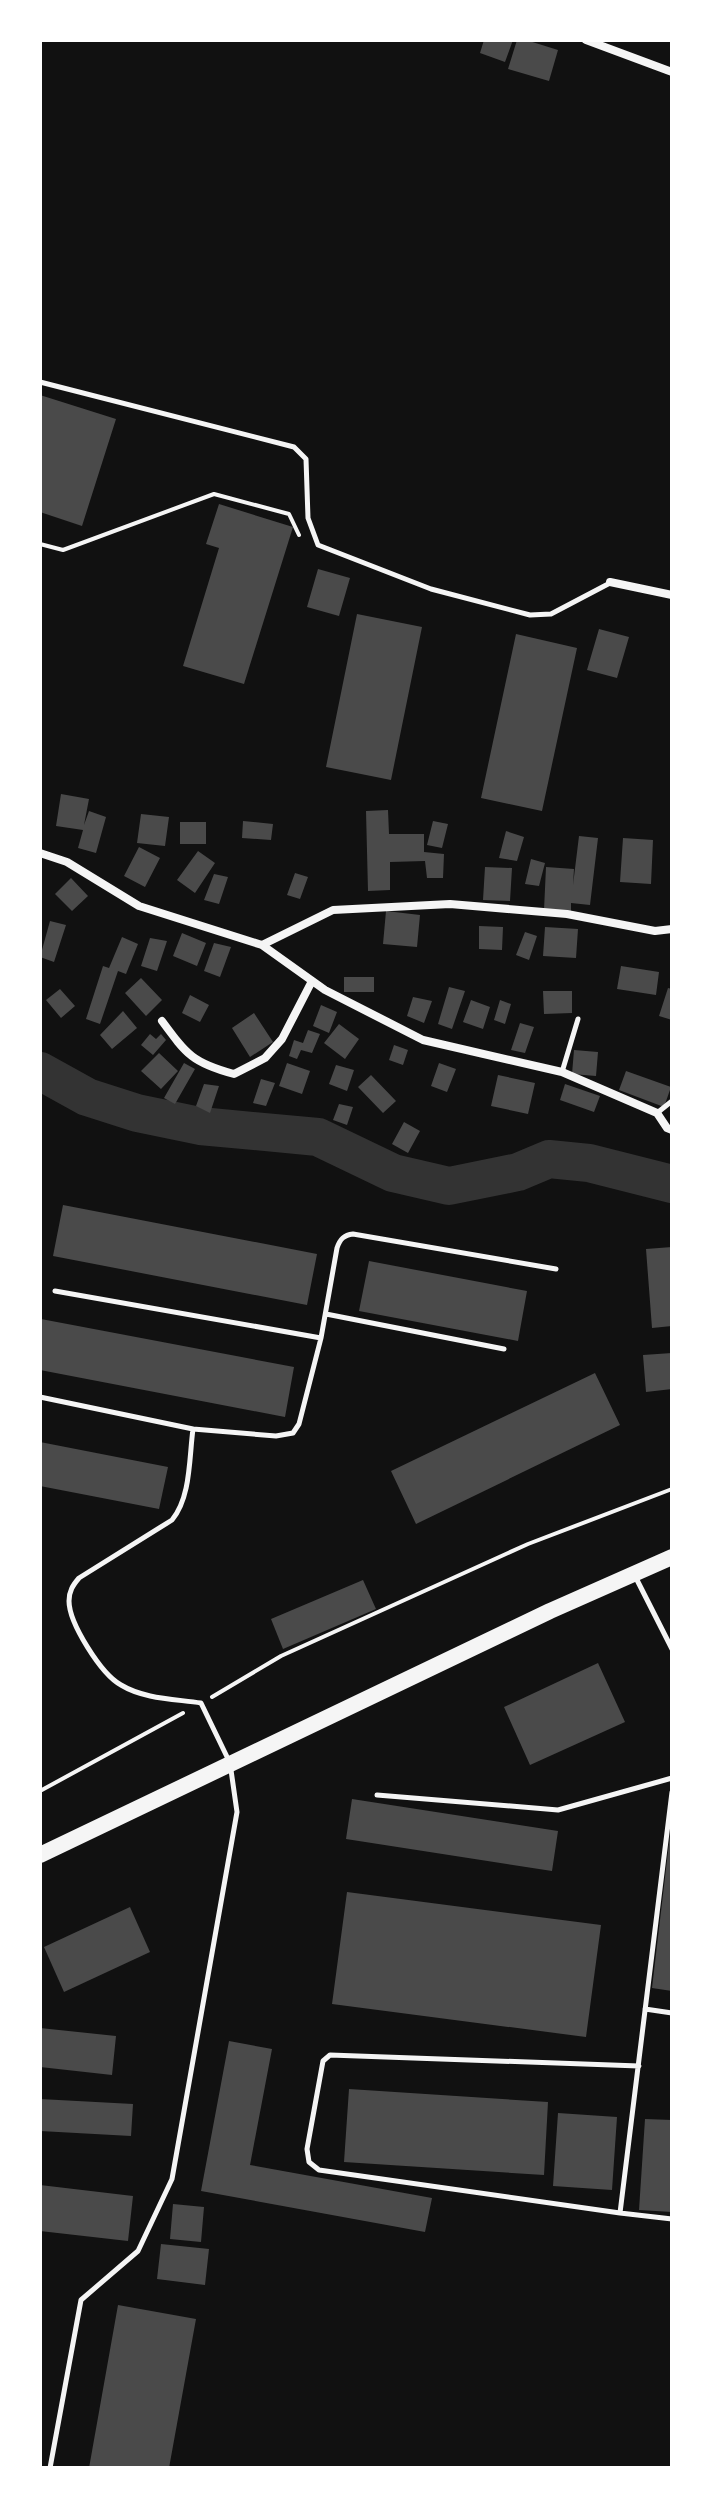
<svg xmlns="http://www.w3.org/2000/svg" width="712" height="2508" font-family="Lato,sans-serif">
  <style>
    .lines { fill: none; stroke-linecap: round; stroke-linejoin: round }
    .river { stroke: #333; stroke-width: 38 }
    .building { fill: #4a4a4a }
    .path { stroke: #f5f5f5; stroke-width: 4 }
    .service { stroke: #f5f5f5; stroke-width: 5 }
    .minor { stroke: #f5f5f5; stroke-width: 8 }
    .primary { stroke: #f5f5f5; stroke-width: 16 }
  </style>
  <rect width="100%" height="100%" fill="#111"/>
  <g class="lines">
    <path class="river" d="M40,1071L87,1097L137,1113L200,1126L318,1137L393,1173L449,1186L518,1172L549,1159L589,1163L672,1184"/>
  </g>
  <path class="building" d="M484,40H513L505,62L480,53Z
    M517,40H526L558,50L549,81L508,69Z
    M40,395L116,419L82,526L40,512Z
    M219,504L293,527L244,684L183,666L219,548L206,544Z
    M318,569L350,578L339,616L307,607Z
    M357,614L422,627L391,780L326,767Z
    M599,629L629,637L617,678L587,670Z
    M516,634L577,648L542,811L481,798Z
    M61,794L89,799L84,825L89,811L106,817L96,853L78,848L83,830L56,826Z
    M388,810L389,834H424V852L444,854L443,878H427L425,861L390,862V890L368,891L366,811Z
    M141,814L169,817L165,846L137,843Z
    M243,821L273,824L271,840L242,838Z
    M433,821L448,824L442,848L427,845Z
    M180,822H206V844H180Z
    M506,831L524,837L517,861L499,858Z
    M579,836L598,838L590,905L571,903V912L544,910L546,867L574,869L573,885Z
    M623,838L653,840L651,884L620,882Z
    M139,847L160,858L145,887L124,876Z
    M198,851L215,863L195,893L177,880Z
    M531,859L545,863L539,886L525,884Z
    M485,867L512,868L510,901L483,900Z
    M295,873L308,877L300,899L287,895Z
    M214,874L228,877L219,904L204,900Z
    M71,878L88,896L72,911L55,894Z
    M386,911L420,915L417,947L383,944Z
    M50,921L66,925L54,962L40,957Z
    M479,926L503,927L502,950L479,949Z
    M545,927L578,929L576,958L543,956Z
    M525,932L537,936L529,960L516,955Z
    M182,933L206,943L197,966L173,956Z
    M122,937L138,944L126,974L118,971L100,1024L86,1019L103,966L109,968Z
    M150,938L167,941L157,971L141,966Z
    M214,943L231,947L220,977L204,971Z
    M621,966L659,972L656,995L617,989Z
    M344,977H374V992H344Z
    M141,978L162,1000L146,1016L125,993Z
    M449,987L465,991L452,1029L438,1024Z
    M668,988L672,989V1020L659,1016Z
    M60,989L75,1006L61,1018L46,1000Z
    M543,991H572V1013L544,1014Z
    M190,995L209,1005L200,1022L182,1013Z
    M413,997L432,1001L424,1023L407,1016Z
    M471,1000L490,1007L483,1029L463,1022Z
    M500,1000L511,1004L505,1024L494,1020Z
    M321,1005L337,1012L329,1033L313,1026Z
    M123,1011L137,1028L112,1049L100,1035Z
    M254,1013L273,1042L250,1057L232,1028Z
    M520,1023L534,1027L525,1053L511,1050Z
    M339,1024L359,1039L345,1059L324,1043Z
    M308,1030L320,1034L312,1053L301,1050L297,1059L289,1056L294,1040L303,1043Z
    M150,1034L156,1039L161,1034L166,1040L153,1055L141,1045Z
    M394,1045L408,1050L403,1065L389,1060Z
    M574,1050L598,1052L596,1076L572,1074Z
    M159,1053L178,1071L161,1089L141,1071Z
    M184,1063L195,1069L175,1104L164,1098Z
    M287,1063L310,1071L302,1094L279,1086Z
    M439,1063L456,1069L447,1092L431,1086Z
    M336,1065L354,1070L347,1091L329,1084Z
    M626,1071L671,1087L664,1107L619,1090Z
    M371,1075L396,1101L383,1113L358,1087Z
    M498,1075L535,1083L528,1114L491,1106Z
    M261,1079L275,1083L266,1106L253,1103Z
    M204,1084L219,1086L210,1113L196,1106Z
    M565,1084L600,1096L594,1112L560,1100Z
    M339,1104L353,1107L347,1125L333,1120Z
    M404,1122L420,1131L408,1153L392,1144Z
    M63,1205L317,1254L307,1305L53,1256Z
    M672,1247V1326L652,1328L646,1249Z
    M369,1261L527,1291L518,1341L359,1311Z
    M41,1319L294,1367L285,1417L40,1370Z
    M672,1353V1389L646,1392L643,1355Z
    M595,1373L620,1425L416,1524L391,1471Z
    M40,1442L168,1467L159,1509L40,1486Z
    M363,1580L376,1609L283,1649L271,1619Z
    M598,1663L625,1722L530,1765L504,1707Z
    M352,1799L558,1831L552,1871L346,1839Z
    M670,1835H672V1991L652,1988Z
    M347,1892L601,1925L586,2037L332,2004Z
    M130,1907L150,1952L64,1992L44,1947Z
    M40,2028L116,2036L112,2075L40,2067Z
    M229,2041L272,2049L250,2165L432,2198L425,2232L201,2191Z
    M349,2089L548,2102L544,2175L344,2162Z
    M40,2099L133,2104L131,2136L40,2131Z
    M558,2113L617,2117L612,2190L553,2186Z
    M645,2119L672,2120V2212L639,2210Z
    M40,2185L133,2196L128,2241L40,2231Z
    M173,2204L204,2207L201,2242L170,2239Z
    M161,2244L209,2249L205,2285L157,2279Z
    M118,2305L196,2319L169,2468H89Z"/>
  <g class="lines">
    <path class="path" d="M40,544L63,550L214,494L289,514L299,535
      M212,1697L281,1656L528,1544L672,1489
      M40,1791L183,1713"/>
    <path class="service" d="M40,382L294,447L306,459L308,518L318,545L431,589L530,615L551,614L610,583
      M562,1072L578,1019
      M657,1113L672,1101
      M55,1291L321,1338
      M326,1314L504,1349
      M40,1397L193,1429
      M636,1578L672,1649
      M672,1792L620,2213L672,2219
      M377,1795L558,1810L672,1778
      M645,2009L672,2013
      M620,2213L319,2170L309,2162L307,2149L323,2061L330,2055L639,2066
      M50,2468L81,2300L138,2251L172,2179L237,1812L230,1763L201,1703C175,1699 144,1699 121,1685C101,1674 69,1623 69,1601C69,1591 73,1585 79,1578L172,1520C191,1497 189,1458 193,1429L276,1436L293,1433L299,1424L321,1338L337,1248C340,1239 344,1235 353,1234L556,1269"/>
    <path class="minor" d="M586,40L672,72
      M610,582L672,595
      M40,853L67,862L139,906L262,945L325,990L423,1040L562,1072L657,1113L667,1128L672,1130
      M262,945L333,910L450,904L567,914L655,931L672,929
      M162,1021C187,1055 193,1063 234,1074L265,1058L282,1039L312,981"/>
    <path class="primary" d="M40,1855L550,1611L672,1557"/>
  </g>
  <rect width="712" height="2508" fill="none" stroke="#ffffff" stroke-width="84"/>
</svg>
